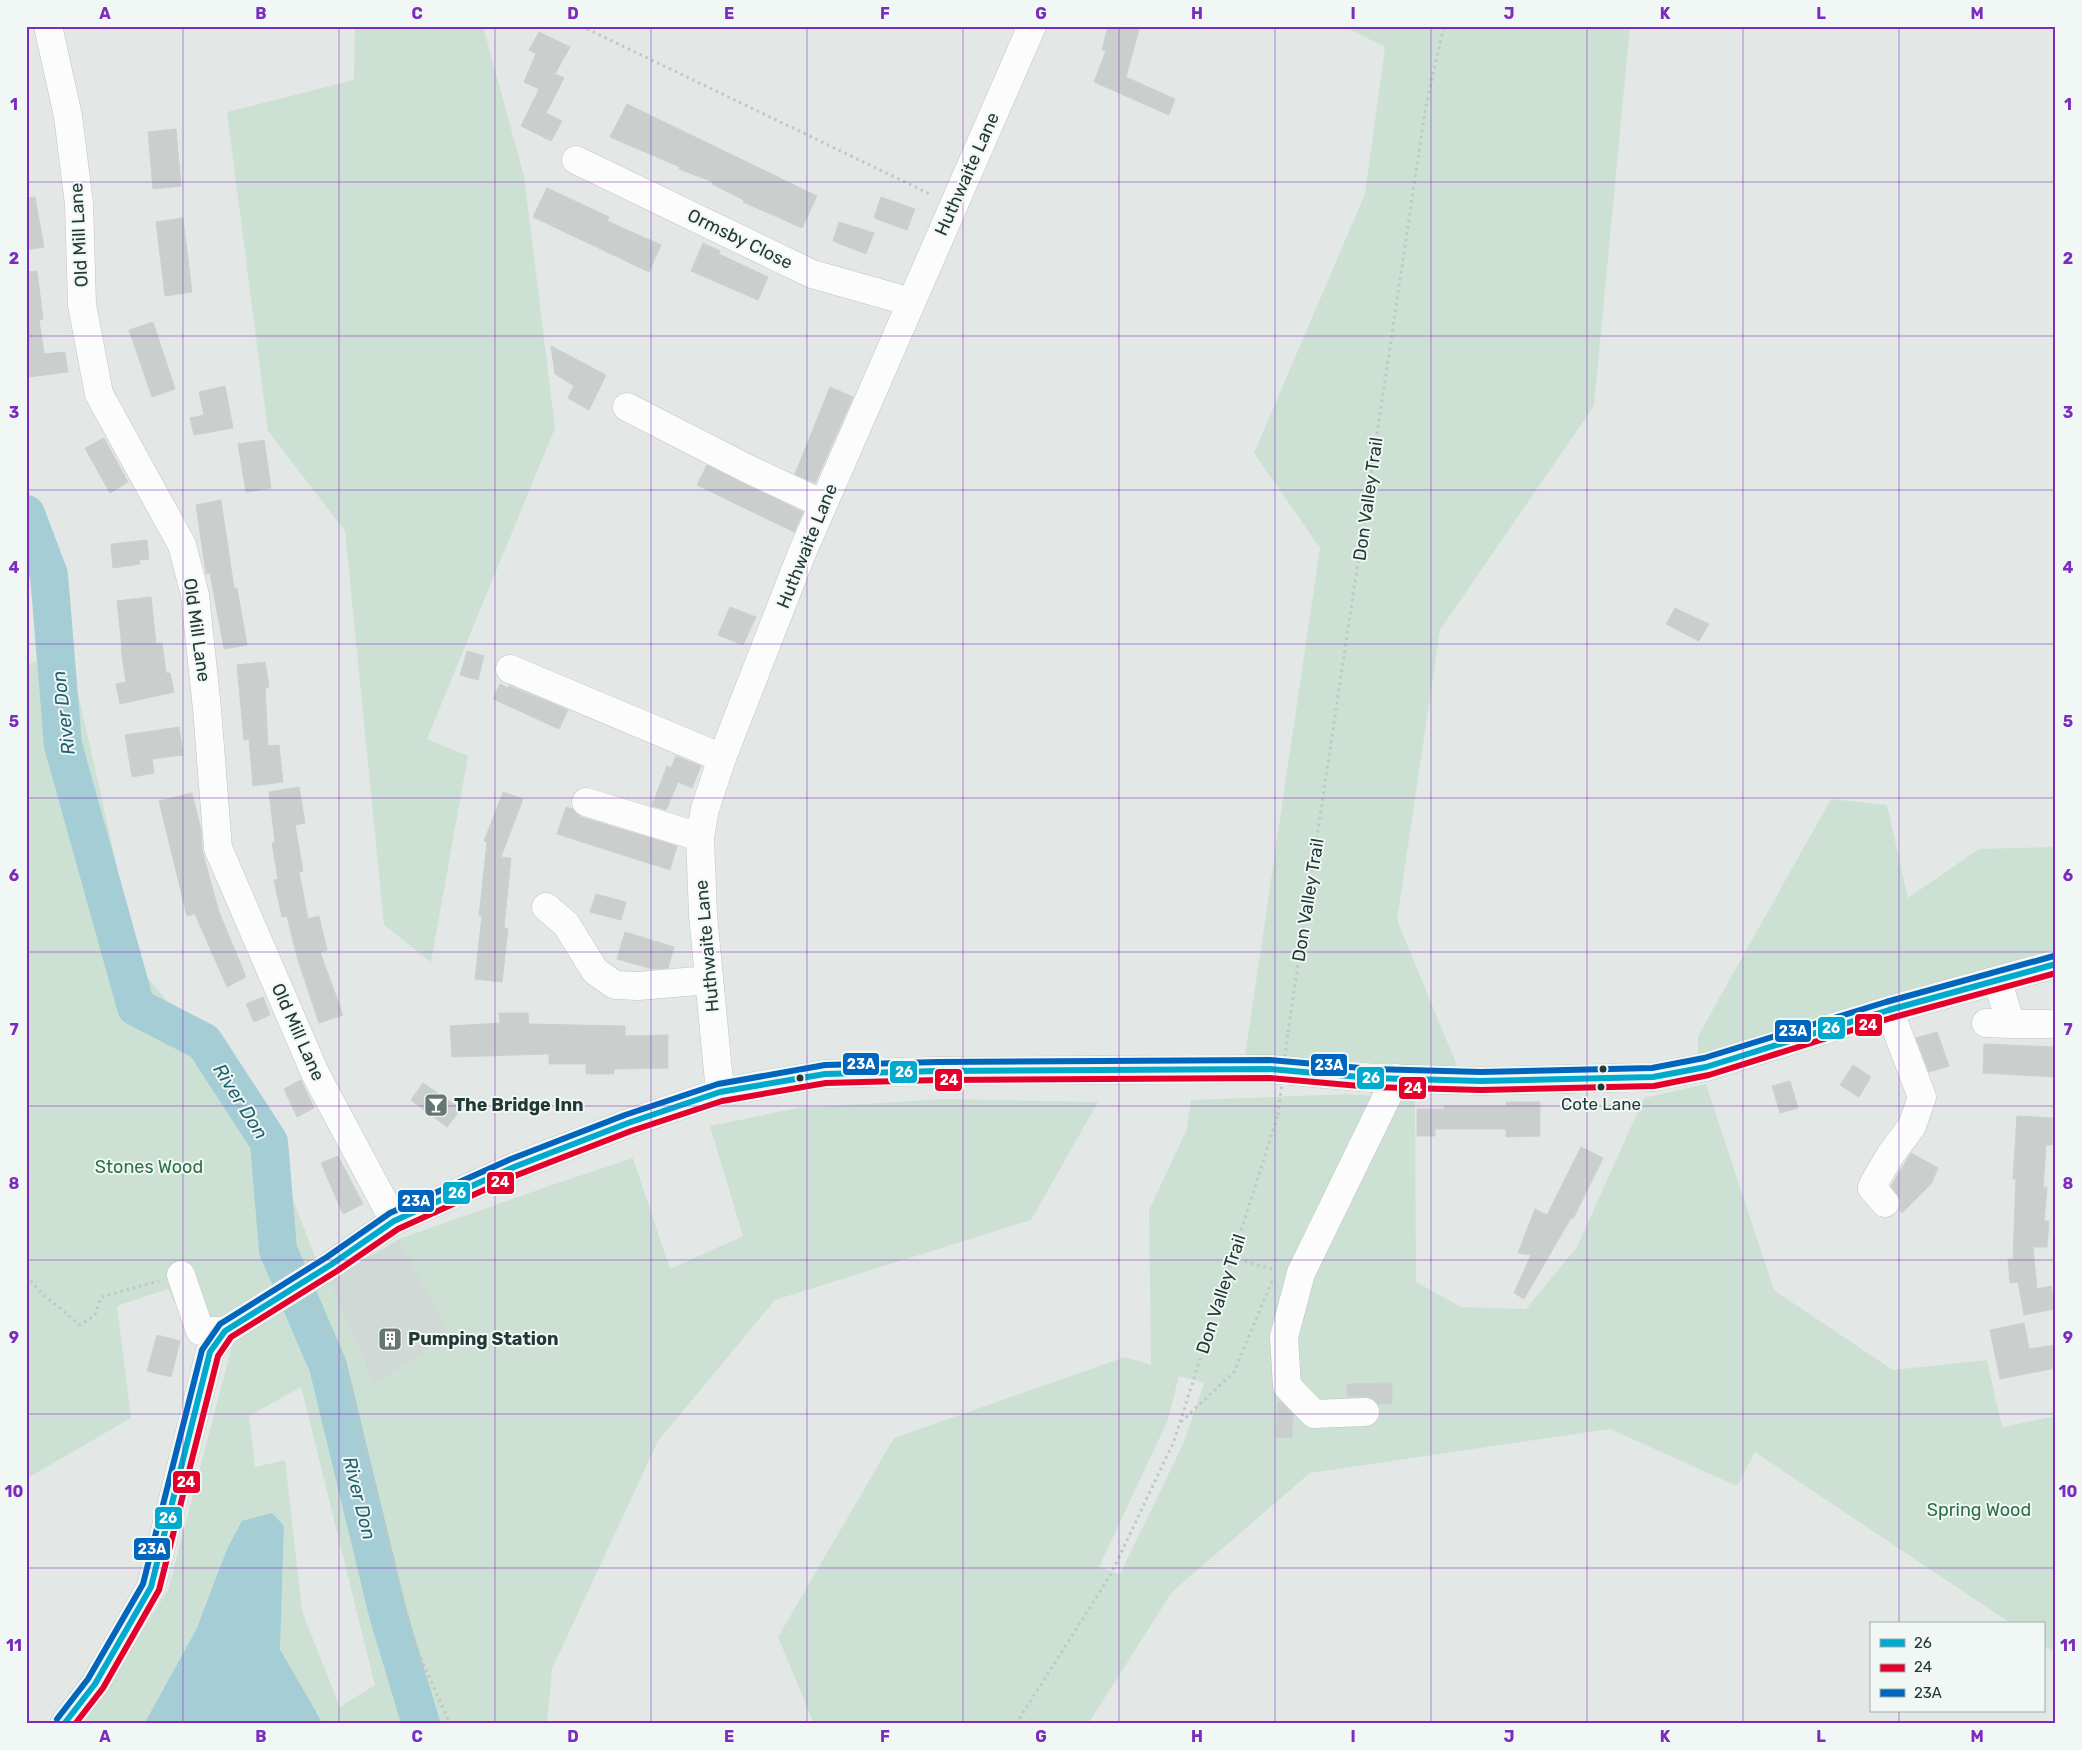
<svg xmlns="http://www.w3.org/2000/svg" width="2082" height="1750" font-family="Rubik,sans-serif">
  <style>
    .built { fill: #d1d9d6 }
    .green { fill: #cce1d3; fill-rule: evenodd }
    .water { fill: #a5cdd5 }
    .lines { fill: none; stroke-linecap: round; stroke-linejoin: round }
    .river { stroke: #a5cdd5; stroke-width: 38 }
    .building { fill: #cacfcd; stroke: #ccd1cf }
    .minor-casing { stroke: #c0c5c3; stroke-width: 29 }
    .path { stroke: #c0c8c5; stroke-width: 3; stroke-dasharray: 2.5 4; stroke-linecap: butt }
    .minor { stroke: #fbfcfb; stroke-width: 28 }
    .path-bridge { stroke: #c0c8c5; stroke-width: 3; stroke-dasharray: 2.5 4; stroke-linecap: butt }
    .bus-1-casing { stroke: #f1f7f4; stroke-width: 10 }
    .bus-2-casing { stroke: #f1f7f4; stroke-width: 10 }
    .bus-3-casing { stroke: #f1f7f4; stroke-width: 10 }
    .bus-1 { stroke: #00a9ce; stroke-width: 6 }
    .bus-2 { stroke: #e4002b; stroke-width: 6 }
    .bus-3 { stroke: #0065bd; stroke-width: 6 }
    .grid { fill: none; stroke: #7b2cbf; stroke-width: 1; stroke-opacity: 0.55 }
    .bus-dot { fill: #223a35; stroke: #f1f7f4; stroke-width: 2 }
    .labels { text-anchor: middle; stroke-width: 4; stroke-linejoin: round; paint-order: stroke }
    .bus-label { font-size: 17px; fill: #223a35; stroke: #f1f7f4 }
    .street-label { font-size: 18px; fill: #223a35; stroke: #f1f7f4 }
    .poi-label { font-size: 18px; font-weight: bold; fill: #223a35; stroke: #f1f7f4; text-anchor: start }
    .park-label { font-size: 18px; fill: #2e6f49; stroke: #f1f7f4 }
    .water-label { font-size: 19px; font-style: italic; fill: #1f6273; stroke: #f1f7f4 }
    .line-badge { stroke: #f1f7f4; stroke-width: 2 }
    .badge-label { font-size: 14px; text-anchor: middle; font-weight: bold; fill: #fff }
    .neatline { fill: none; stroke: #7b2cbf; stroke-width: 2 }
    .grid-label { font-size: 16px; text-anchor: middle; font-weight: bold; fill: #7b2cbf }
  </style>
  <rect width="100%" height="100%" fill="#e3e8e6"/>
  <path class="built" d="M399,1239L451,1335L374,1385L329,1281Z"/>
  <path class="green" d="M355,26H483L524,176L555,428L427,739L468,756L431,962L384,925L345,531L268,431L227,112L354,80Z
    M1343,26H1630L1594,406L1440,630L1397,920L1458,1068L1244,1063L1320,548L1254,453L1365,194L1385,47Z
    M68,649L140,969L256,1104L316,1259L191,1334L168,1289L117,1306L131,1418L26,1479V665Z
    M1831,799L1887,805L1908,898L1979,849L2056,847V951L1698,1058V1036Z
    M1706,1084L1774,1290L1893,1370L1987,1360L2002,1427L2056,1416V1653L2043,1645V1624H2012L1755,1452L1737,1486L1610,1429L1310,1473L1172,1592L1088,1724H814L778,1637L894,1438L1125,1357L1151,1365L1149,1210L1187,1129L1191,1100L1350,1094L1415,1099L1416,1282L1461,1307L1526,1309L1577,1247L1644,1098ZM1179,1376L1204,1383L1184,1442L1120,1574L1099,1567L1168,1420Z
    M944,1099L1098,1102L1031,1220L775,1300L658,1441L552,1669L547,1724H323L280,1649L284,1526L227,1549L196,1630L144,1724H84L168,1590L234,1338L329,1281L374,1385L451,1335L399,1239L555,1184L633,1158L670,1269L743,1236L710,1126L798,1108ZM301,1387L375,1685L340,1707L302,1611L285,1460L255,1467L249,1416Z"/>
  <path class="water" d="M272,1513L284,1526L280,1649L323,1724H144L196,1630L227,1549L242,1521Z"/>
  <g class="lines">
    <path class="river" d="M26,514L49,575L63,745L136,1007L204,1042L269,1142L278,1250L328,1366L388,1614L421,1724"/>
  </g>
  <path class="building" d="M1108,26H1140L1126,77L1175,99L1169,115L1094,82L1106,51L1102,50Z
    M539,32L570,47L555,74L564,78L546,113L562,121L551,141L521,126L539,89L524,82L536,54L529,50Z
    M627,104L817,196L802,228L743,202L744,200L712,184L713,182L679,169L680,167L610,137Z
    M176,129L181,186L153,189L148,132Z
    M547,188L609,217L607,221L661,245L649,272L533,217Z
    M35,197L44,247L26,250V198Z
    M881,197L915,209L907,230L874,218Z
    M183,218L192,292L165,296L156,222Z
    M839,222L874,233L866,254L833,241Z
    M703,243L720,251L719,254L768,277L758,300L691,271Z
    M37,271L43,319L39,320L44,354L65,352L68,372L29,377L26,362V272Z
    M153,322L175,389L152,397L129,330Z
    M551,346L606,375L589,410L568,398L574,386L555,374Z
    M225,386L233,428L194,435L190,418L204,415L199,392Z
    M830,387L853,397L815,483L795,474Z
    M104,438L128,482L110,493L85,448Z
    M264,440L271,488L246,492L238,444Z
    M707,465L803,512L794,532L697,485Z
    M221,500L234,588H237L247,645L224,649L210,573L206,574L196,505Z
    M147,540L149,559L139,560L140,564L113,568L111,544Z
    M151,597L156,644L162,643L166,673H170L174,692L120,704L116,684L126,682L121,649L122,648L117,601Z
    M730,607L756,617L743,645L718,635Z
    M1675,608L1709,624L1699,641L1666,624Z
    M467,651L484,656L478,680L460,675Z
    M265,662L269,687L265,688L268,746L279,745L283,782L253,786L249,739L244,740L237,665Z
    M500,684L508,688L509,686L568,710L559,729L493,699Z
    M179,727L183,755L152,759L154,773L132,777L125,735Z
    M676,756L701,766L692,788L678,782L666,810L652,806L667,766L671,768Z
    M299,787L305,823L295,825L303,871L299,872L308,919L319,916L327,950L320,952L343,1015L319,1023L297,957L287,916L282,917L274,880L278,879L272,843L275,842L269,792Z
    M503,792L523,799L501,857L511,858L504,928L508,929L502,982L475,979L482,916H479L487,842L484,841Z
    M192,793L201,830L202,850L219,912L246,977L227,987L195,914L187,916L159,801Z
    M566,807L573,809L581,817L677,846L670,870L557,834Z
    M596,894L626,902L621,920L590,912Z
    M625,932L674,947L668,968L653,969L617,959Z
    M263,997L270,1015L254,1022L246,1004Z
    M499,1013H528L529,1024L625,1026V1036L668,1035V1068L614,1069V1074H586V1064H549V1054L452,1057L450,1026L500,1023Z
    M1937,1032L1949,1066L1929,1072L1916,1038Z
    M1984,1044L2056,1047V1077L1983,1073Z
    M1853,1065L1871,1077L1859,1097L1840,1085Z
    M301,1080L314,1108L297,1117L284,1089Z
    M1790,1081L1798,1108L1780,1113L1772,1086Z
    M423,1083L461,1109L447,1127L411,1100Z
    M1506,1102H1540V1136L1506,1137V1129H1435V1136H1417V1109H1444V1106H1506Z
    M2017,1116L2053,1118L2052,1145H2046L2043,1187H2047L2044,1221H2049L2047,1247H2033L2037,1289L2051,1286L2055,1309L2024,1315L2018,1282L2010,1283L2008,1259H2013L2016,1179H2013Z
    M1581,1147L1603,1158L1573,1219L1571,1218L1524,1299L1514,1293L1531,1255L1518,1253L1535,1209L1547,1215Z
    M1911,1153L1938,1168L1931,1184L1902,1213L1899,1209L1900,1200L1891,1186Z
    M338,1156L363,1204L343,1214L321,1163Z
    M2024,1323L2029,1349L2056,1345V1368L2000,1379L1990,1330Z
    M397,1328L403,1344L382,1350L377,1335Z
    M157,1335L180,1341L171,1377L147,1371Z
    M1392,1383V1404H1378L1373,1398L1365,1396L1347,1397V1384Z
    M1278,1402H1281L1293,1415L1292,1438L1276,1437Z"/>
  <g class="lines">
    <g class="minor-casing">
      <path id="minor" d="M48,26L68,116L79,204L82,305L99,394L182,545L195,595L207,709L218,848L315,1073L394,1221
        M576,160L812,274L911,302
        M627,407L748,469L823,504
        M510,669L722,758
        M586,802L700,837
        M546,907L566,924L595,971L615,985L638,986L709,980
        M1997,980L2011,1024H2050
        M1986,1023L2011,1024
        M720,1092L703,915L700,837L705,809L722,758L802,553L1032,26
        M1885,1203L1872,1188L1874,1183L1891,1154L1912,1126L1922,1097L1889,1010
        M181,1275L200,1331H225
        M1365,1412L1314,1414L1287,1386L1284,1337L1301,1273L1396,1078
        M64,1724L95,1684L151,1587L210,1352L225,1331L332,1264L394,1221L514,1167L628,1123L720,1092L825,1074L938,1071L1269,1069L1371,1078L1481,1081L1653,1077L1706,1067L1889,1010L2056,964"/>
    </g>
    <path class="path" d="M581,26L932,195
      M1288,1032L1426,105L1444,26
      M1232,1258L1276,1270
      M26,1276L45,1296L80,1325L95,1315L101,1297L159,1281
      M314,1304L346,1373L414,1642L450,1724
      M1181,1422L1234,1372L1272,1281
      M1016,1724L1111,1574L1174,1441L1278,1115"/>
    <use href="#minor" class="minor"/>
    <path class="path-bridge" d="M1278,1115L1288,1032"/>
    <g class="bus-1-casing">
      <path id="bus-1" d="M64,1724L95,1684L151,1587L210,1352L225,1331L332,1264L394,1221L514,1167L628,1123L720,1092L825,1074L938,1071L1269,1069L1371,1078L1481,1081L1653,1077L1706,1067L1889,1010L2056,964"/>
    </g>
    <g class="bus-2-casing">
      <path id="bus-2" d="M75,1724L103,1688L159,1590L218,1356L231,1337L337,1271L398,1229L517,1175L631,1131L722,1101L826,1083L938,1080L1269,1078L1371,1087L1481,1090L1654,1086L1709,1075L1891,1018L2056,973"/>
    </g>
    <g class="bus-3-casing">
      <path id="bus-3" d="M57,1719L88,1679L143,1584L202,1350L220,1324L327,1257L390,1213L511,1159L625,1115L718,1084L825,1065L938,1062L1269,1060L1372,1069L1481,1072L1652,1068L1704,1058L1886,1002L2054,956"/>
    </g>
    <use href="#bus-1" class="bus-1"/>
    <use href="#bus-2" class="bus-2"/>
    <use href="#bus-3" class="bus-3"/>
  </g>
  <path class="grid" d="M183,26V1724M339,26V1724M495,26V1724M651,26V1724M807,26V1724M963,26V1724M1119,26V1724M1275,26V1724M1431,26V1724M1587,26V1724M1743,26V1724M1899,26V1624M26,182H2056M26,336H2056M26,490H2056M26,644H2056M26,798H2056M26,952H2056M26,1106H2056M26,1260H2056M26,1414H2056M26,1568H2056M1899,1711V1724"/>
  <defs>
    <g id="bar-square" transform="scale(1.25)"><rect x="-9" y="-9" width="18" height="18" rx="4" fill="#667773" stroke="#f1f7f4"/><path d="M-6-5H6L.8 .8V4.5H3.5V6h-7V4.5H-.8V.8Z" fill="#fff"/></g>
    <g id="building-square" transform="scale(1.25)"><rect x="-9" y="-9" width="18" height="18" rx="4" fill="#667773" stroke="#f1f7f4"/><path d="M-4-6H4V6H1V3H-1V6H-4ZM-2.5-4.3h1.7v1.8h-1.7ZM.8-4.3h1.7v1.8H.8ZM-2.5-1h1.7V.8h-1.7ZM.8-1h1.7V.8H.8Z" fill="#fff"/></g>
  </defs>
  <g fill-rule="evenodd">
    <use href="#bar-square" x="436" y="1105"/>
    <use href="#building-square" x="390" y="1339"/>
  </g>
  <g class="bus-dot">
    <circle cx="1603" cy="1069" r="4.5"/>
    <circle cx="800" cy="1078" r="4.5"/>
    <circle cx="1601" cy="1087" r="4.5"/>
  </g>
  <g class="labels">
    <g class="bus-label">
      <text x="1601" y="1110">Cote Lane</text>
    </g>
    <g class="street-label">
      <text transform="translate(967 174) rotate(-66)" y="6">Huthwaite Lane</text>
      <text transform="translate(79 235) rotate(-93)" y="6">Old Mill Lane</text>
      <text transform="translate(740 239) rotate(26)" y="6">Ormsby Close</text>
      <text transform="translate(1368 499) rotate(-82)" y="6">Don Valley Trail</text>
      <text transform="translate(807 546) rotate(-68)" y="6">Huthwaite Lane</text>
      <text transform="translate(197 630) rotate(82)" y="6">Old Mill Lane</text>
      <text transform="translate(1308 900) rotate(-81)" y="6">Don Valley Trail</text>
      <text transform="translate(707 946) rotate(-95)" y="6">Huthwaite Lane</text>
      <text transform="translate(298 1032) rotate(66)" y="6">Old Mill Lane</text>
      <text transform="translate(1221 1294) rotate(-72)" y="6">Don Valley Trail</text>
    </g>
    <g class="poi-label">
      <text x="454" y="1111">The Bridge Inn</text>
      <text x="408" y="1345">Pumping Station</text>
    </g>
    <g class="park-label">
      <text x="149" y="1173">Stones Wood</text>
      <text x="1979" y="1516">Spring Wood</text>
    </g>
    <g class="water-label">
      <text transform="translate(63 713) rotate(-97)" y="7">River Don</text>
      <text transform="translate(241 1101) rotate(58)" y="7">River Don</text>
      <text transform="translate(360 1498) rotate(76)" y="7">River Don</text>
    </g>
  </g>
  <g class="line-badge">
    <rect x="1854" y="1013" width="29" height="24" rx="5" fill="#e4002b"/>
    <rect x="1817" y="1016" width="29" height="24" rx="5" fill="#00a9ce"/>
    <rect x="1774" y="1019" width="38" height="24" rx="5" fill="#0065bd"/>
    <rect x="842" y="1052" width="38" height="24" rx="5" fill="#0065bd"/>
    <rect x="1310" y="1053" width="38" height="24" rx="5" fill="#0065bd"/>
    <rect x="889" y="1060" width="29" height="24" rx="5" fill="#00a9ce"/>
    <rect x="1356" y="1066" width="29" height="24" rx="5" fill="#00a9ce"/>
    <rect x="934" y="1068" width="29" height="24" rx="5" fill="#e4002b"/>
    <rect x="1398" y="1076" width="29" height="24" rx="5" fill="#e4002b"/>
    <rect x="486" y="1171" width="29" height="24" rx="5" fill="#e4002b"/>
    <rect x="442" y="1181" width="29" height="24" rx="5" fill="#00a9ce"/>
    <rect x="397" y="1189" width="38" height="24" rx="5" fill="#0065bd"/>
    <rect x="172" y="1470" width="29" height="24" rx="5" fill="#e4002b"/>
    <rect x="154" y="1506" width="29" height="24" rx="5" fill="#00a9ce"/>
    <rect x="133" y="1537" width="38" height="24" rx="5" fill="#0065bd"/>
  </g>
  <g class="badge-label">
    <text x="1868" y="1030">24</text>
    <text x="1831" y="1033">26</text>
    <text x="1793" y="1036">23A</text>
    <text x="861" y="1069">23A</text>
    <text x="1329" y="1070">23A</text>
    <text x="904" y="1077">26</text>
    <text x="1371" y="1083">26</text>
    <text x="949" y="1085">24</text>
    <text x="1413" y="1093">24</text>
    <text x="500" y="1187">24</text>
    <text x="457" y="1198">26</text>
    <text x="416" y="1206">23A</text>
    <text x="186" y="1487">24</text>
    <text x="168" y="1523">26</text>
    <text x="152" y="1554">23A</text>
  </g>
  <rect width="2082" height="1750" fill="none" stroke="#f1f7f4" stroke-width="55"/>
  <rect x="1870" y="1622" width="175" height="90" fill="#f1f7f4" stroke="#9eaba8"/>
  <rect x="1880" y="1639" width="25" height="8" fill="#00a9ce" stroke="#9eaba8"/>
  <text x="1914" y="1648" font-size="15" fill="#223a35">26</text>
  <rect x="1880" y="1664" width="25" height="8" fill="#e4002b" stroke="#9eaba8"/>
  <text x="1914" y="1672" font-size="15" fill="#223a35">24</text>
  <rect x="1880" y="1689" width="25" height="8" fill="#0065bd" stroke="#9eaba8"/>
  <text x="1914" y="1698" font-size="15" fill="#223a35">23A</text>
  <rect x="28" y="28" width="2026" height="1694" class="neatline"/>
  <g class="grid-label">
    <text x="105" y="19">A</text>
    <text x="261" y="19">B</text>
    <text x="417" y="19">C</text>
    <text x="573" y="19">D</text>
    <text x="729" y="19">E</text>
    <text x="885" y="19">F</text>
    <text x="1041" y="19">G</text>
    <text x="1197" y="19">H</text>
    <text x="1353" y="19">I</text>
    <text x="1509" y="19">J</text>
    <text x="1665" y="19">K</text>
    <text x="1821" y="19">L</text>
    <text x="1977" y="19">M</text>
    <text x="14" y="110">1</text>
    <text x="2068" y="110">1</text>
    <text x="14" y="264">2</text>
    <text x="2068" y="264">2</text>
    <text x="14" y="418">3</text>
    <text x="2068" y="418">3</text>
    <text x="14" y="573">4</text>
    <text x="2068" y="573">4</text>
    <text x="14" y="727">5</text>
    <text x="2068" y="727">5</text>
    <text x="14" y="881">6</text>
    <text x="2068" y="881">6</text>
    <text x="14" y="1035">7</text>
    <text x="2068" y="1035">7</text>
    <text x="14" y="1189">8</text>
    <text x="2068" y="1189">8</text>
    <text x="14" y="1343">9</text>
    <text x="2068" y="1343">9</text>
    <text x="14" y="1497">10</text>
    <text x="2068" y="1497">10</text>
    <text x="14" y="1651">11</text>
    <text x="2068" y="1651">11</text>
    <text x="105" y="1742">A</text>
    <text x="261" y="1742">B</text>
    <text x="417" y="1742">C</text>
    <text x="573" y="1742">D</text>
    <text x="729" y="1742">E</text>
    <text x="885" y="1742">F</text>
    <text x="1041" y="1742">G</text>
    <text x="1197" y="1742">H</text>
    <text x="1353" y="1742">I</text>
    <text x="1509" y="1742">J</text>
    <text x="1665" y="1742">K</text>
    <text x="1821" y="1742">L</text>
    <text x="1977" y="1742">M</text>
  </g>
</svg>
